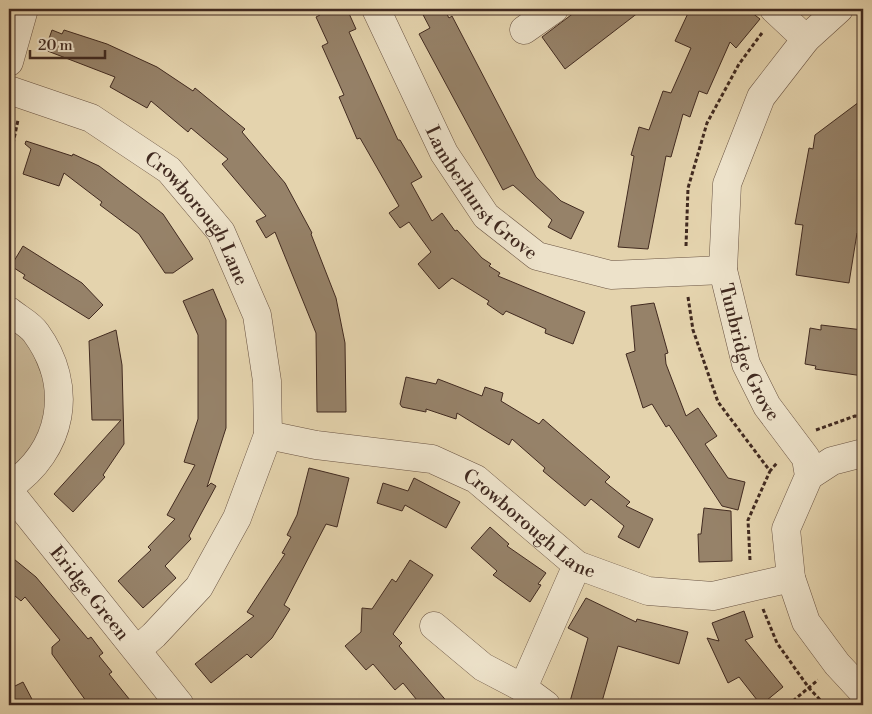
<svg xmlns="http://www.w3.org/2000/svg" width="872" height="714" font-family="'Libre Bodoni',serif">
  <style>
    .green { fill: #c8b695; stroke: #84705a }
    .building { fill: #968269; stroke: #412a20 }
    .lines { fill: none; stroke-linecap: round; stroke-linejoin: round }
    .minor-casing { stroke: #6a5443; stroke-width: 29 }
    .path { stroke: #412a20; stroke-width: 3; stroke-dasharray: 4 2.5; stroke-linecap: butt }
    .minor { stroke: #ede2ca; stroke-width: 28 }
    .labels { text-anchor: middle; stroke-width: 4.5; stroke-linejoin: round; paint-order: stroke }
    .street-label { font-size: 19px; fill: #412a20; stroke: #ede2ca }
  </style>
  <rect width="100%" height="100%" fill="#e4d3ad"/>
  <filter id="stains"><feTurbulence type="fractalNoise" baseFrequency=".004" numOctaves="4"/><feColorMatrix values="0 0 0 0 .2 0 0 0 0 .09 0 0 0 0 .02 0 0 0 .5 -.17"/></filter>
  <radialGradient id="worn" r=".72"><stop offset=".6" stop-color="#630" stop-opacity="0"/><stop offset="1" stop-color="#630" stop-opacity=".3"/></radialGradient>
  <path class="green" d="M9,322L27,338L49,393L46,422L33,450L9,472Z"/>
  <path class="building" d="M317,9H347L356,29L349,32L398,140H400L422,177L411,183L432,221L442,213L455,231L457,230L482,258L491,264L489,266L500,273L498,276L585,312L573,344L545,333L546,329L506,311L503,315L487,304L489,301L452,278L439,289L418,264L431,252L409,222L400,228L389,213L399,206L360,138L357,139L339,97L344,95L322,46L328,43L316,17L320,15Z
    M420,9H444L449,18L452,16L536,177L561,201L584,212L571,239L548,227L552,220L513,185L503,190L419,34L430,28Z
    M579,9H643L565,69L542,37Z
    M690,9H747L760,19L736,48L730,42L707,94L699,91L690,117L683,114L671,157L666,156L648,249L618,247L634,156L631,155L639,127L649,130L663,91L671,93L691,48L675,41Z
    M52,30L62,34L64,30L107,44L157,67L193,91L195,88L245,129L242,132L285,183L312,233L311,234L336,298L345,343L346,412H317L316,333L275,232L266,238L256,221L266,216L222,164L228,159L191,128L188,132L151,101L147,108L110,87L115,77L45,50Z
    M863,99V234L857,233L849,283L796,275L803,225L795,224L809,148L813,149L815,135Z
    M26,141L72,156L73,154L99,166L163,214L193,259L173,273H165L139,234L100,205L102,202L64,173L59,186L23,174L31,149L25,144Z
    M23,246L82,283L103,305L89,319L23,278L25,275L11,266Z
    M213,289L226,320V428L207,487L211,483L216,486L189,536L191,539L165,566L176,578L143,608L118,581L151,550L148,547L175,519L167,515L195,465L184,462L198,419V335L183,301Z
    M654,303L668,353L665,354L666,364L686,416L698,408L717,436L705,444L728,478L745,482L738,510L722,506L669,425L666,427L652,404L643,408L626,354L635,351L631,306Z
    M821,325L863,330V376L815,369L816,366L805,364L810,328L821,330Z
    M116,330L122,365L124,444L103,475L105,477L73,512L54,494L121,420H92L89,341Z
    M406,377L436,384L438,379L482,396L485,387L503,393L501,401L539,424L543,419L610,477L605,482L630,502L626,506L653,519L639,548L618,537L624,526L591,499L585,506L543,471L545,468L512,439L509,445L457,413L456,419L426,409V412L402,407L400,404Z
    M309,468L349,478L337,527L326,524L284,605L290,609L272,638L251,658L247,654L211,683L195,664L254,616L247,612L285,554L282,553L291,537L287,535L297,515Z
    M414,478L460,502L446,528L405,505L402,511L377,503L383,483L408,491Z
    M704,508L731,511L732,561L699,562L698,534H701Z
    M490,527L509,544L507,546L546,573L538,584L541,585L530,602L493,575L497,571L471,548Z
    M9,555L36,577L88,639L91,637L103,653L99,656L112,672L109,674L134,705H89L52,654V647L60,640L25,597L21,601L9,591Z
    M410,560L433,575L393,634L402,643L399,646L450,705H421L403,683L395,690L373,664L366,670L345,646L361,632L362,608L372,609L392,579L396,582Z
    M586,598L636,622L637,619L688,632L679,664L618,646L601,705H569L588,638L568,628Z
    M744,611L753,637L745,640L783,687L761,705L739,677L728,683L707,638L719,641L712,623Z
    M23,682L35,705H9V689Z"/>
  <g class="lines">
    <g class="minor-casing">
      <g id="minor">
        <path id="s1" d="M376,9L444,153L486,216L537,256L611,275L723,270"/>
        <path d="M774,9L806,39"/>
        <path id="s2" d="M839,9L806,39L761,97L727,184L723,270L746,364L767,406L806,458L809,476L786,529L791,578L806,622L837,664L863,692"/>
        <path d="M524,30L554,9"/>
        <path d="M9,62L24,9"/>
        <path id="s3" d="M9,90L91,118L169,170L221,232L257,315L267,381L268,435L237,518L199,587L154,635L137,650"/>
        <path d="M9,311C17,318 30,324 36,333C75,387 63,450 9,487"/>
        <path id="s4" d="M268,435L316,445L432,459L476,479L577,565L648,591L713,596L791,578"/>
        <path d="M809,476L832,461L863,453"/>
        <path id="s5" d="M9,491L180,705"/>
        <path d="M434,626L483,667L523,688L546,705"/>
        <path d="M523,688L577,565"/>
      </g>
    </g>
    <path class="path" d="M9,163L18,120
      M686,246L688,188L707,123L739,64L762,33
      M688,297L693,330L718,402L770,471L777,463
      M816,430L855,416L863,417
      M750,560L748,520L770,471
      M763,609L777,643L809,688L825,705
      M788,705L818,680"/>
    <use href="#minor" class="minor"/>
  </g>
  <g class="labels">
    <g class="street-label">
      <text dy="7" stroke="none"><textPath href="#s1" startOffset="214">Lamberhurst Grove</textPath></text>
      <text dy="7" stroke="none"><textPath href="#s3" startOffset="236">Crowborough Lane</textPath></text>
      <text dy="7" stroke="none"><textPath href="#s2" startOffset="384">Tunbridge Grove</textPath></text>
      <text dy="7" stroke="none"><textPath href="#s4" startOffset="284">Crowborough Lane</textPath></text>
      <text dy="7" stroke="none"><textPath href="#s5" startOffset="130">Eridge Green</textPath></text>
    </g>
  </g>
  <rect width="872" height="714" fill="none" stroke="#e4d3ad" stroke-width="30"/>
  <rect x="10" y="10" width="852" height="694" fill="none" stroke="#412a20" stroke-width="2.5"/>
  <rect x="15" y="15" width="842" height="684" fill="none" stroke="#412a20"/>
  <path d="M30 50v8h75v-8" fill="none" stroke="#412a20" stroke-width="2.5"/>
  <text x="38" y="50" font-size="15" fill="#412a20" stroke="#ede2ca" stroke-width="4" paint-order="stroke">20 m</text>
  <rect width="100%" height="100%" filter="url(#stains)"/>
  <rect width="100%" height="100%" fill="url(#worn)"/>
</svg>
